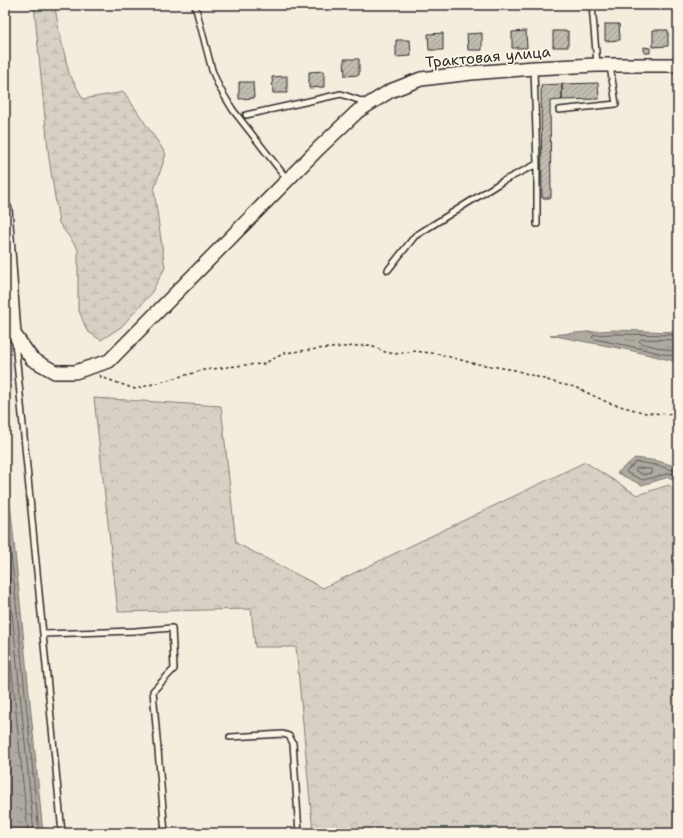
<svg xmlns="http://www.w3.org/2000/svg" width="683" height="838" font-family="'Shantell Sans',sans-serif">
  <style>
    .forest { fill: url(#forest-crowns); stroke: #807e78 }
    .wetland { fill: url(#wetland-marsh); stroke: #807e78 }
    .water { fill: url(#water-ripples); stroke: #7a7771 }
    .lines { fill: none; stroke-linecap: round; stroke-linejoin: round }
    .shore { stroke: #605e5a; stroke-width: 1 }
    .building { fill: url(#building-hatch); stroke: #2b2b2b }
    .service-casing { stroke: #2b2b2b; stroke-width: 8 }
    .tertiary-casing { stroke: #2b2b2b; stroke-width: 16 }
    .path { stroke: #2b2b2b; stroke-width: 1.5; stroke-dasharray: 3 3; stroke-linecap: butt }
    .service { stroke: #fcf5e5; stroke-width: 5 }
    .tertiary { stroke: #fcf5e5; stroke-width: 13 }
    .labels { text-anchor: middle; stroke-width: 3.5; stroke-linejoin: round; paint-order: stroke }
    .street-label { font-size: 15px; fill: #2b2b2b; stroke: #fcf5e5 }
  </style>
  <defs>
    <pattern id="forest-crowns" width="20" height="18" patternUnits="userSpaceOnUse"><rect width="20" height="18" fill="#d6d1c4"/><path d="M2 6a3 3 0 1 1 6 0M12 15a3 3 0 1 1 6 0" fill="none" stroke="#b8b4a9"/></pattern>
    <pattern id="wetland-marsh" width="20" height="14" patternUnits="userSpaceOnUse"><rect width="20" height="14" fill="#d6d1c4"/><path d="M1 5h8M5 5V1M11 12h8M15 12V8" fill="none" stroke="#b8b4a9"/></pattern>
    <pattern id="water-ripples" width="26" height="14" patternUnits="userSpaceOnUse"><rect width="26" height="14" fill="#afaaa0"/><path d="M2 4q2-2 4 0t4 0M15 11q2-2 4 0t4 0" fill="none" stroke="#8f8b83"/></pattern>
    <pattern id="building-hatch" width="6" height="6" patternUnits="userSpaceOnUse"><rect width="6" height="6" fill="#c2bdb1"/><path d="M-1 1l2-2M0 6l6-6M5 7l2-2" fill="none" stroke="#9e9a90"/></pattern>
  </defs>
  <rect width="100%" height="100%" fill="#f4edde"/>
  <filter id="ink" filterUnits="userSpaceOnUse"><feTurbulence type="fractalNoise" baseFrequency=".025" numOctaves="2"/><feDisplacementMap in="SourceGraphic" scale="8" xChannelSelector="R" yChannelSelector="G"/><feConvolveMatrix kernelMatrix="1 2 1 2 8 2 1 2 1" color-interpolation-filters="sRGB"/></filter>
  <g filter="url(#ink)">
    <path class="forest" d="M94,398L221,406L236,543L323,588L585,462L637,495L669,485L678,494V833H313L296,647H255L251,609L118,612Z"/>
    <path class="wetland" d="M34,5H56L55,7L59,31L69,73L83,99L124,92L166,154L154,190L165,268L150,295L121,327L101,340L87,331L78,308V249L59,223L49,159Z"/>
    <path class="water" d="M612,330L678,332V358L674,361L629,350L550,335Z
      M5,452L43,833H5Z
      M635,458L658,461L678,467V484L669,477L642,485L617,473Z"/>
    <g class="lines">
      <path class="shore" d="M678,335L612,334L594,335L592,337L594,339L629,346L673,356L678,355
        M678,340L641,339L639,341L641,343L672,351L678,350
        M638,468L651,469L652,471L651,473L643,475L636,471V469Z
        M678,471L672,470L657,465L636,462L627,470L626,471L627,473L643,480L671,473L678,479
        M5,492L39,833
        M5,542L34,833
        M5,602L28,833"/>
    </g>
    <path class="building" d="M605,24H619L620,40L605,41Z
      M653,30H668V46L653,47Z
      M526,31L527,48H512V32Z
      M553,31H568V47H553Z
      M443,33V50H429L428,34Z
      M482,33V50H468L467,34Z
      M396,40H410L411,56L396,57Z
      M644,47L650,48V53H644Z
      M344,59H359V75L345,76Z
      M324,71V87L309,88V72Z
      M287,76V93H273L272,77Z
      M239,82H253L254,98L239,99Z
      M598,83L599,99L562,100V84Z
      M562,84V100L550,101L551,198H542L541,85Z"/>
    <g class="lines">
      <g class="service-casing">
        <path id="service" d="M195,5L212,70L219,87L233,110L287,179
          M592,5L597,64
          M534,69L537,164V224
          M559,110L616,104L610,66
          M246,115L341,94L367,103
          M388,270L415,236L503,181L537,164
          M15,342L62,833
          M43,634L135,631L172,628L174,669L153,691L165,833
          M230,737L283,734L289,736L293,743L299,833"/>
      </g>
      <g class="tertiary-casing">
        <path id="tertiary" d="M5,209L14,334L32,359L55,372H75L109,361L319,148L358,111L390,91L421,79L471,73L534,68L597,65H678"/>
      </g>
      <path class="path" d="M100,375L101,377L135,389L204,370L245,365L263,364L285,353L317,349L369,345L385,352L395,354L414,351L439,354L472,363L515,370L560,384L575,387L609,403L646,413L678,414"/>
      <use href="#service" class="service"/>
      <use href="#tertiary" class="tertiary"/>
    </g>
  </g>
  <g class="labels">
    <g class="street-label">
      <text transform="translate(488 57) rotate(-5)" y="5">Трактовая улица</text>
    </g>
  </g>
  <rect width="683" height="838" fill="none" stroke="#fcf5e5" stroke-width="20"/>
  <rect x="10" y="10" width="663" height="818" fill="none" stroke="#2b2b2b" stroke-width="1.5" filter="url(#ink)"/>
</svg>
